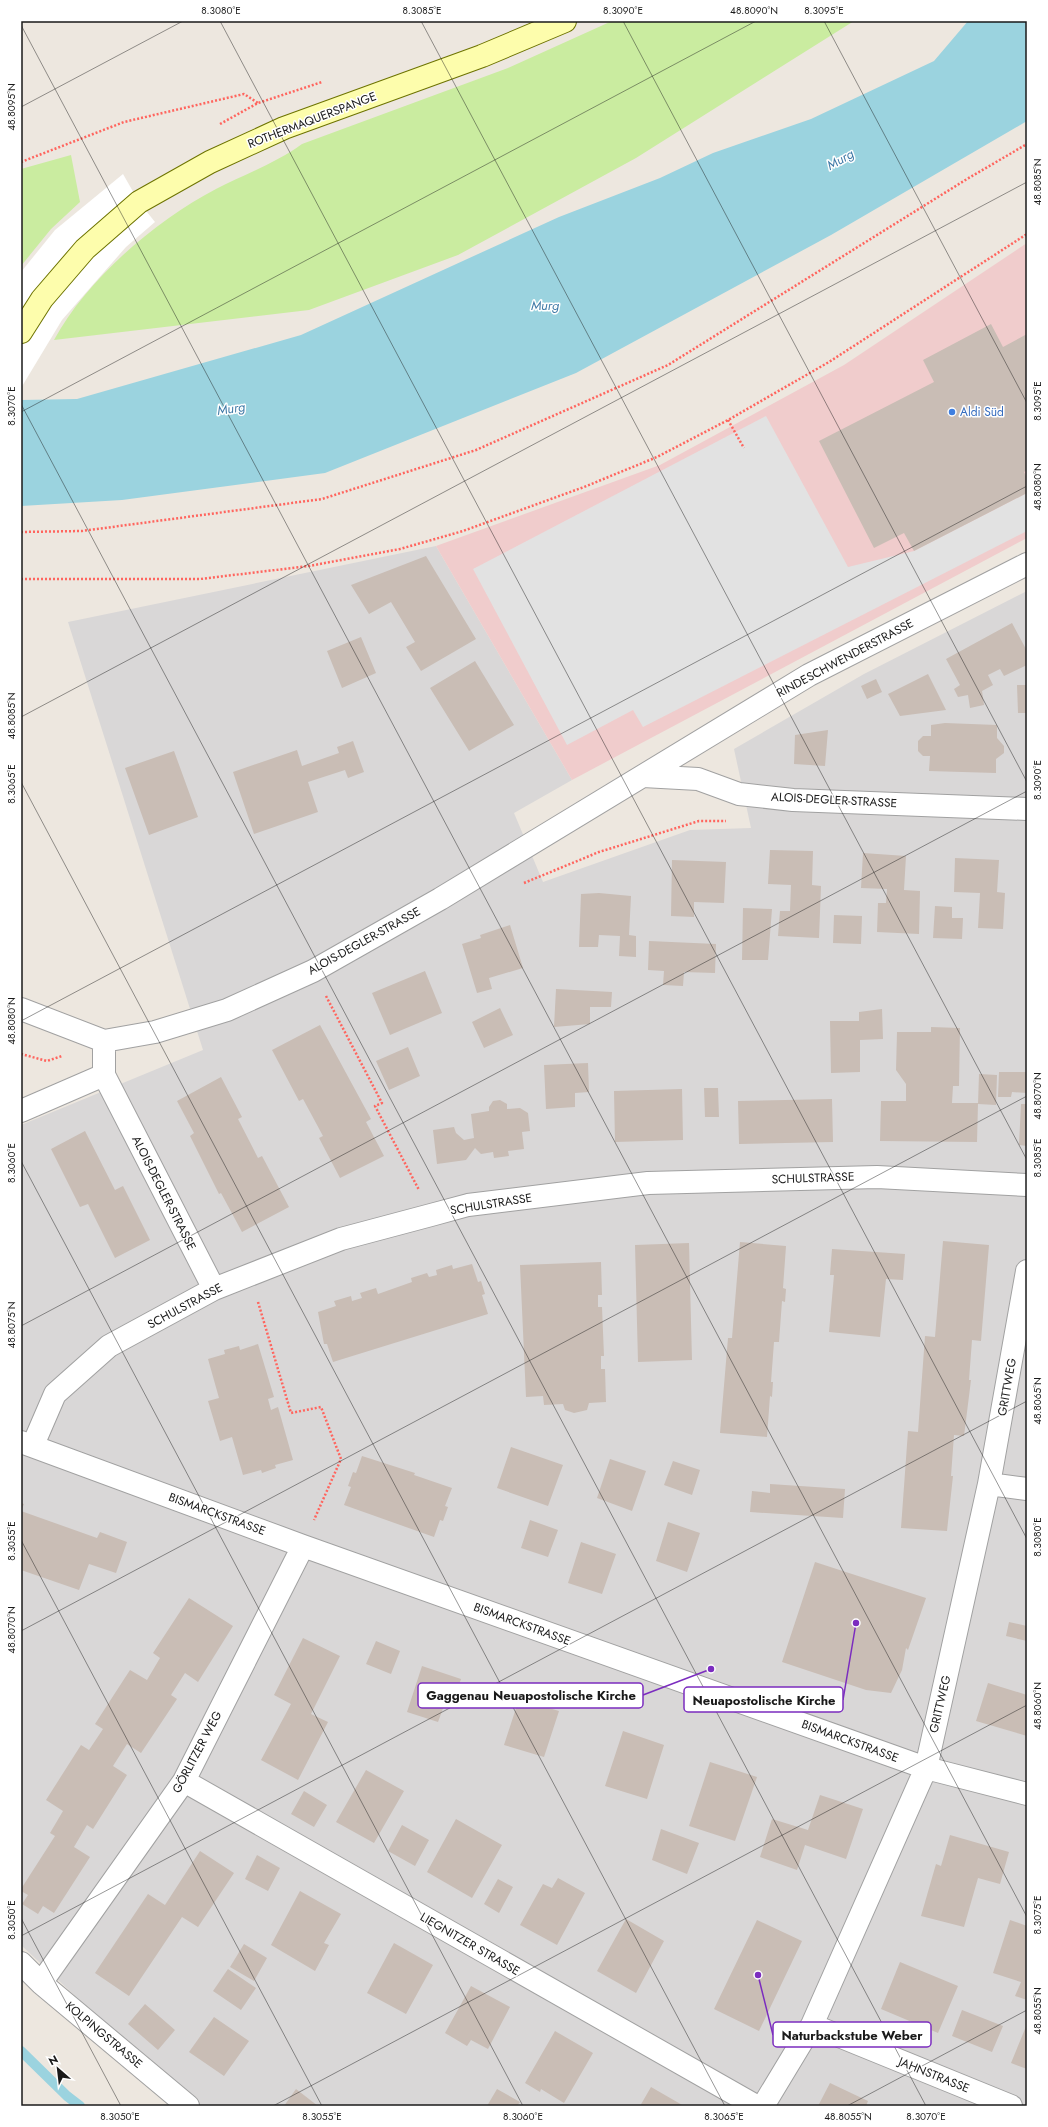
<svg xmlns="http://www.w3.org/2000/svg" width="1048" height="2127" font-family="Jost,sans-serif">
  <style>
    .residential { fill: #d9d7d7 }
    .commercial { fill: #f0cccc }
    .grass { fill: #caeca0 }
    .parking { fill: #e2e2e2 }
    .water { fill: #9bd3df }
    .pier { fill: #fff }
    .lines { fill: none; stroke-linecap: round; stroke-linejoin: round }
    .stream { stroke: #9bd3df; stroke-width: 10 }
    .building { fill: #c9bdb5 }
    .street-casing { stroke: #a1a1a1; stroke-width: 24 }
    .secondary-casing { stroke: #6d7300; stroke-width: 24 }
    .path { stroke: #ff655e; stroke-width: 2.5; stroke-dasharray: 2 2; stroke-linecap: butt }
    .street { stroke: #fff; stroke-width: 22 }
    .secondary { stroke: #fdfdac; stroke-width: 22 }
    .ticks { fill: none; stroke: #1a1a1a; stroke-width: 1; stroke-opacity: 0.45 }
    .shop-dot { fill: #3f7fe0; stroke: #fff; stroke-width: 1.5 }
    .labels { text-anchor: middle; stroke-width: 3; stroke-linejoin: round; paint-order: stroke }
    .street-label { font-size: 12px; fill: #1a1a1a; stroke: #fff }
    .shop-label { font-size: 12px; fill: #366cbe; stroke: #fff; text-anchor: start }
    .water-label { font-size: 13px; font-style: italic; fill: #407aa7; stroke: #fff }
    .leader { fill: none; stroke: #7b2cbf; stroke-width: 1.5 }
    .callout-dot { fill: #7b2cbf; stroke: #fff; stroke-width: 1.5 }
    .callout { fill: #fff; stroke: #7b2cbf; stroke-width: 1.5 }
    .callout-label { font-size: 13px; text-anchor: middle; font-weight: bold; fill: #1a1a1a }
    .neatline { fill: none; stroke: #1a1a1a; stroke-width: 1.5 }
    .ticks-label { font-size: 10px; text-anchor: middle; fill: #1a1a1a }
  </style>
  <rect width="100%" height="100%" fill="#ede7df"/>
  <path class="residential" d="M436,546L572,780L514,813L543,882L690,830L751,828L734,749L864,674L1027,591V2106H201L108,2027L21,1945V1125L203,1050L68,622Z"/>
  <path class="commercial" d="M1027,243V538L572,780L436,546L660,465L844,365Z"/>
  <path class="grass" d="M612,21H854L636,158L458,255L309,310L54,340C87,279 155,221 216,189C245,174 276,163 302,144L508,68Z
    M71,155L80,202L51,229L21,266V169Z"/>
  <path class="parking" d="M766,416L848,567L914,551L1027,493V531L643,727L633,710L567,745L473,569Z"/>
  <path class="water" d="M968,21H1027V121L831,235L576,373L325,473L122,500L21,506V400L77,399L301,335L559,217L660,178L713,153L811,119L934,61Z"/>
  <path class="pier" d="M123,174L139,202L155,222L126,247L62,320L21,388V272L55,230Z"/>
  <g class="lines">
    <path class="stream" d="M21,2051L67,2096L80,2106"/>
  </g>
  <path class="building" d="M991,324L1003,347L1027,334V470L1024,472L1027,478V493L914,551L904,533L874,548L819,441L934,382L923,360Z
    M426,556L476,639L421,671L406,647L415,642L391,602L369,614L351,585Z
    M1012,623L1027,651V665L1004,676L1000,669L988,675L993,685L982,691L984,705L970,708L968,695L958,697L954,689L960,685L946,659Z
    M361,637L376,673L342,688L327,651Z
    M475,661L514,725L469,751L430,688Z
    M928,674L946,710L900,716L888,694Z
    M876,679L882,692L867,699L861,686Z
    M1017,685H1027V713H1018Z
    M945,723L997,725V738L1004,746V753L996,759V773L929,771L930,756H923L918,751V741L923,736H931V725Z
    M828,730L825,766L794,764L795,735Z
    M353,741L364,772L348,778L345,770L308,782L318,812L254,834L233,772L297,750L302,766L339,753L337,747Z
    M174,751L198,817L149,835L125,768Z
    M770,850L813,851L812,885L821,886L819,938L778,936L780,911H790L791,885L768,884Z
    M863,853L906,856L904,890L920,891L919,934L877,932L878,903H886L887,889L861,888Z
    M955,858L999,860L997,892L1005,893L1003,929L978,928L980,893L954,892Z
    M672,860L726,862L724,903L694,902V917L671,916Z
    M599,893L631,896L629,935L636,936V957L619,956L620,936L599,935L598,947H579L581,894Z
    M935,906L952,907V918H963L962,939L933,938Z
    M743,908L772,909L768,960H742Z
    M834,915L862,916L861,944L833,943Z
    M510,925L523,968L489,978L492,989L477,993L462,944L481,938L480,935Z
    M649,941L716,944L715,973L684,972L683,986L663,985L664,971L648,970Z
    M425,971L442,1013L390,1035L372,993Z
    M556,989L612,992L611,1007H590V1024L554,1027Z
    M500,1008L513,1035L484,1048L472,1022Z
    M882,1009L883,1039L860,1040V1072L831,1073L830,1021H859V1012Z
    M320,1025L371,1119L366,1122L384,1156L340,1178L319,1138L323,1136L303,1099L299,1101L272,1050Z
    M931,1027L960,1028L959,1086H953L952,1103H978L977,1142L880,1141L881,1101H906V1084L896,1070L897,1032H931Z
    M408,1047L420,1076L389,1090L376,1061Z
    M588,1063L589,1092L575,1093V1107L546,1109L544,1065Z
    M999,1072H1027V1093L1012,1092L1011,1097H998Z
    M979,1074L997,1075L996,1105L978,1104Z
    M221,1077L242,1117L238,1119L258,1158L262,1156L289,1207L242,1232L221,1193L219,1194L190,1136L194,1133L177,1101Z
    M704,1088H718L719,1117H705Z
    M682,1089L683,1140L615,1142L614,1091Z
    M832,1099L833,1142L739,1144L738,1101Z
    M500,1100L507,1104V1109L520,1108L528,1113L530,1131L522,1132L524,1149L508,1151L509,1156L494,1158L493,1152L481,1154L475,1148L466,1160L437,1164L433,1130L454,1127L456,1133L464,1140L474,1138L471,1114L489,1111V1107L493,1101Z
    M1021,1104H1027V1146L1019,1145Z
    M85,1131L115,1190L123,1186L150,1240L115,1258L88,1204L80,1207L51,1149Z
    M943,1241L989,1245L981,1341L972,1340L969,1380H971L964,1436L954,1435L951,1476H953L947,1531L901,1528L908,1431L918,1432L925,1336L935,1337Z
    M740,1242L786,1246L783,1288L786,1289L785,1302L782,1301L779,1342H774L771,1382H773L772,1397L770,1396L767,1437L720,1433L728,1338H732Z
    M689,1243L692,1360L638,1362L635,1245Z
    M832,1249L905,1254L903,1280L886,1279L880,1337L829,1332L834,1275H830Z
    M601,1262L602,1295H598V1307H602L604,1356H601V1369H605L606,1402L589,1403L587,1410L574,1413L565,1410L563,1404L544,1405L543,1396L526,1397L520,1265Z
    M472,1264L478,1282L481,1281L485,1294L482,1295L488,1314L333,1362L327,1344H324L318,1312L336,1306L334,1301L351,1296L352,1301L362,1298L360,1293L376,1288L378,1294L412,1282L411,1278L427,1273L429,1277L437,1275L436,1270L452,1265L453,1269Z
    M258,1344L274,1397L268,1399L271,1410L278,1407L293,1460L275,1465L276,1468L262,1473L261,1470L243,1475L232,1437L220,1441L208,1401L219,1398L208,1359L225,1354L224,1350L239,1346L240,1350Z
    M511,1447L563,1465L548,1506L497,1488Z
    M362,1456L415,1473L414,1475L452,1488L445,1506L448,1507L443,1521L440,1520L434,1537L344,1505L351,1487L348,1486L353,1472L356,1473Z
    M610,1459L646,1471L632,1511L597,1498Z
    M673,1461L700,1470L692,1495L664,1485Z
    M770,1484L845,1489L843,1518L750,1512L752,1491L770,1493Z
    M21,1503L24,1504L21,1511L97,1538L100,1532L127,1542L116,1573L89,1564L79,1590L21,1570Z
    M530,1520L558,1530L548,1557L521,1548Z
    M668,1522L700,1533L687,1572L656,1561Z
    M581,1542L616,1554L602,1594L568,1583Z
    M815,1562L926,1598L908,1650L906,1648L902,1670L891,1693L866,1690L782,1662Z
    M189,1598L233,1626L198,1682L185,1673L171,1695L177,1699L141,1753L127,1744L113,1766L127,1775L93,1829L87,1825L74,1847L90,1857L54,1913L43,1906L38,1914L22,1904L28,1895L21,1891V1889L55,1836L50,1833L63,1811L46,1800L81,1745L89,1750L103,1729L95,1724L130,1670L147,1680L160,1658L153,1653Z
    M1009,1622L1027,1626V1641L1006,1636Z
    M303,1638L340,1656L311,1714L328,1722L298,1780L261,1760L291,1704L274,1695Z
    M376,1641L400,1651L391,1674L366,1664Z
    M422,1666L461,1679L452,1705L445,1703L438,1722L407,1712Z
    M988,1683L1027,1695V1736L976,1721Z
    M519,1699L559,1711L544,1757L504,1745Z
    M623,1731L664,1745L647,1799L605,1786Z
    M710,1762L757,1777L735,1841L689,1826Z
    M366,1770L404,1791L374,1843L336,1822Z
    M304,1791L327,1805L314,1827L291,1814Z
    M820,1795L863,1809L846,1859L805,1845L797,1870L760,1857L772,1819L808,1830Z
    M456,1819L502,1845L472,1898L427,1872Z
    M402,1825L429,1840L415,1866L388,1851Z
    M661,1829L699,1843L687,1874L652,1860Z
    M950,1835L1009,1852L1000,1884L978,1878L964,1927L921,1916L936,1864L941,1866Z
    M200,1851L234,1873L198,1927L182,1917L129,1996L95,1973L148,1894L165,1905Z
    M257,1855L280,1868L268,1891L245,1879Z
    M558,1878L585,1893L557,1945L520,1925L543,1884L552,1888Z
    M498,1879L513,1887L499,1913L484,1904Z
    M300,1891L341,1914L324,1943L329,1945L315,1971L271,1945Z
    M626,1919L664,1941L636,1993L597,1971Z
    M757,1920L802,1941L759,2031L714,2009Z
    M1010,1920L1027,1926V2000L1015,1996L1021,1982L993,1973Z
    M394,1943L433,1965L406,2014L367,1993Z
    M244,1944L267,1958L254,1981L230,1967Z
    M900,1962L958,1986L938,2033L881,2009Z
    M228,1969L256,1988L241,2010L213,1991Z
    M471,1986L510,2007L488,2049L471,2040L467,2046L445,2033Z
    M145,2004L175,2030L158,2050L128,2024Z
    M962,2010L1003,2026L992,2052L952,2036Z
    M214,2017L249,2041L224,2076L189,2052Z
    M1027,2024V2069L1011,2063Z
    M555,2031L593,2053L564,2103L541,2089L540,2092L525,2083Z
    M830,2083L868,2101L866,2106H818Z
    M651,2087L684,2106H640Z
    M296,2089L318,2106H284Z
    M497,2089L520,2102L517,2106H487Z"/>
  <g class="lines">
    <g class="street-casing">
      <path id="street" d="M643,776L698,779L739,794L793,800L1027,809
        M21,1009L104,1041L155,1032L227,1010L313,971L440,899L809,675L1027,564
        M104,1041V1075L214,1289
        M21,1111L104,1075
        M21,1442L303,1546L926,1768L1027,1794
        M33,1445L55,1394L109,1346L214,1289L341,1239L431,1215L468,1205L648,1183L877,1177L1027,1185
        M989,1484L1027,1489
        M184,1781L756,2106
        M21,1963L41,1983L188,2106
        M41,1983L184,1781L303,1546
        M812,2025L1011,2106
        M763,2106L812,2025L926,1768L989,1484L1027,1271"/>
    </g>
    <g class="secondary-casing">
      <path id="secondary" d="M21,332L42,299L85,249L139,202L210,162L284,128L482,56L565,21"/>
    </g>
    <path class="path" d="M220,124L258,103L322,82
      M21,162L124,122L244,94L258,103
      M728,420L744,448
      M21,532L82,531L322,499L476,450L668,365L967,179L1027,144
      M21,579H200L309,566L400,549L463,531L584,487L657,457L728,420L829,362L1027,234
      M524,883L599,852L699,821H726
      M326,996L382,1103L375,1106L419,1190
      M21,1054L47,1061L62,1056
      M258,1302L291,1413L321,1407L341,1459L314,1520"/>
    <use href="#street" class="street"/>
    <use href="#secondary" class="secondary"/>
  </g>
  <path class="ticks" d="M220,21L1027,1539M421,21L1027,1160M623,21L1027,782M824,21L1027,403M1025,21L1027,24M21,25L1027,1917M21,107L183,21M21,404L926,2106M21,412L756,21M21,717L1027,182M21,782L725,2106M21,1021L1027,486M21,1161L523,2106M21,1326L1027,791M21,1540L322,2106M21,1631L1027,1096M21,1918L121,2106M21,1936L1027,1401M273,2106L1027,1705M847,2106L1027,2010"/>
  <circle class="shop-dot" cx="952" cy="412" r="4"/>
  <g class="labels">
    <g class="street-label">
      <text transform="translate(312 120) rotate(-21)" y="4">ROTHERMAQUERSPANGE</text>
      <text transform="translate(845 658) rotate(-28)" y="4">RINDESCHWENDERSTRASSE</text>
      <text transform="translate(834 800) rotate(3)" y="4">ALOIS-DEGLER-STRASSE</text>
      <text transform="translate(364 941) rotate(-29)" y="4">ALOIS-DEGLER-STRASSE</text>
      <text transform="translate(813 1178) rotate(-2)" y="4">SCHULSTRASSE</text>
      <text transform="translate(164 1193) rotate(63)" y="4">ALOIS-DEGLER-STRASSE</text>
      <text transform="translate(491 1204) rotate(-9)" y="4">SCHULSTRASSE</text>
      <text transform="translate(185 1306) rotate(-28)" y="4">SCHULSTRASSE</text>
      <text transform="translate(1007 1387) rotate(-80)" y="4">GRITTWEG</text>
      <text transform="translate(217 1514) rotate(20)" y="4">BISMARCKSTRASSE</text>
      <text transform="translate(522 1624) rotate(20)" y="4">BISMARCKSTRASSE</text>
      <text transform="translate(940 1704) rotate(-77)" y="4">GRITTWEG</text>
      <text transform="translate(850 1741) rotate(20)" y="4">BISMARCKSTRASSE</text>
      <text transform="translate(197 1752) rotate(-62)" y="4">GÖRLITZER WEG</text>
      <text transform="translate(470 1944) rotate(30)" y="4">LIEGNITZER STRASSE</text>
      <text transform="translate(104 2035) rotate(40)" y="4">KOLPINGSTRASSE</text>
      <text transform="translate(934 2075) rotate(22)" y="4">JAHNSTRASSE</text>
    </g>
    <g class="shop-label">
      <text x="960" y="416">Aldi Süd</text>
    </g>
    <g class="water-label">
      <text transform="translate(840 159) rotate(-29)" y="5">Murg</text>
      <text x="545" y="310">Murg</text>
      <text transform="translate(231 408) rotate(-8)" y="5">Murg</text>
    </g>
  </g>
  <path class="leader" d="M711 1669L643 1695M856 1623L843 1700M758 1975L773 2035"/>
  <g class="callout-dot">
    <circle cx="711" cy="1669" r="4"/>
    <circle cx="856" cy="1623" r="4"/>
    <circle cx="758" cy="1975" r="4"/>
  </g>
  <g class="callout">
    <rect x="418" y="1683" width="225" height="25" rx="4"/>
    <rect x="684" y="1687" width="159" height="25" rx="4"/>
    <rect x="773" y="2022" width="158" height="25" rx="4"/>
  </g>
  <g class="callout-label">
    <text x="531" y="1700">Gaggenau Neuapostolische Kirche</text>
    <text x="764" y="1705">Neuapostolische Kirche</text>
    <text x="852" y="2040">Naturbackstube Weber</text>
  </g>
  <rect width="1048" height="2127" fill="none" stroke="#ffffff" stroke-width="44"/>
  <g transform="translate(58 2069) rotate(332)" stroke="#ffffff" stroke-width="3" paint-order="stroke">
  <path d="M0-3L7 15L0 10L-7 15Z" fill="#1a1a1a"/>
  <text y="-6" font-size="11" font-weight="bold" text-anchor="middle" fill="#1a1a1a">N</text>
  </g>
  <rect x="22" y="22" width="1004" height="2083" class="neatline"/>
  <g class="ticks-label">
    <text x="221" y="14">8.3080°E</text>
    <text x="422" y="14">8.3085°E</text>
    <text x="623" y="14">8.3090°E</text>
    <text x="754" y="14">48.8090°N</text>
    <text x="824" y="14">8.3095°E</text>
    <text transform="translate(11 107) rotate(-90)" y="4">48.8095°N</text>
    <text transform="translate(1037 182) rotate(-90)" y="4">48.8085°N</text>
    <text transform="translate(1037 401) rotate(-90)" y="4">8.3095°E</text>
    <text transform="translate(11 406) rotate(-90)" y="4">8.3070°E</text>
    <text transform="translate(1037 487) rotate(-90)" y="4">48.8080°N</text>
    <text transform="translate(11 716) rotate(-90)" y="4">48.8085°N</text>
    <text transform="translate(1037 780) rotate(-90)" y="4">8.3090°E</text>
    <text transform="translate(11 784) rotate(-90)" y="4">8.3065°E</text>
    <text transform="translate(11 1021) rotate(-90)" y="4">48.8080°N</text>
    <text transform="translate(1037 1096) rotate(-90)" y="4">48.8070°N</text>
    <text transform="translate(1037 1158) rotate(-90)" y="4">8.3085°E</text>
    <text transform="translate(11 1163) rotate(-90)" y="4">8.3060°E</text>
    <text transform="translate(11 1325) rotate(-90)" y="4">48.8075°N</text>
    <text transform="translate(1037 1401) rotate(-90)" y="4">48.8065°N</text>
    <text transform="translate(1037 1537) rotate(-90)" y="4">8.3080°E</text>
    <text transform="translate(11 1541) rotate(-90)" y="4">8.3055°E</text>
    <text transform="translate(11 1630) rotate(-90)" y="4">48.8070°N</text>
    <text transform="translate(1037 1706) rotate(-90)" y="4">48.8060°N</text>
    <text transform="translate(1037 1915) rotate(-90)" y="4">8.3075°E</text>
    <text transform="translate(11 1920) rotate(-90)" y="4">8.3050°E</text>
    <text transform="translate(1037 2011) rotate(-90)" y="4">48.8055°N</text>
    <text x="120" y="2120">8.3050°E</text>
    <text x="322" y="2120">8.3055°E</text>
    <text x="523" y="2120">8.3060°E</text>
    <text x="724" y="2120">8.3065°E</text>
    <text x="848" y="2120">48.8055°N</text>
    <text x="926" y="2120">8.3070°E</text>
  </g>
</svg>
